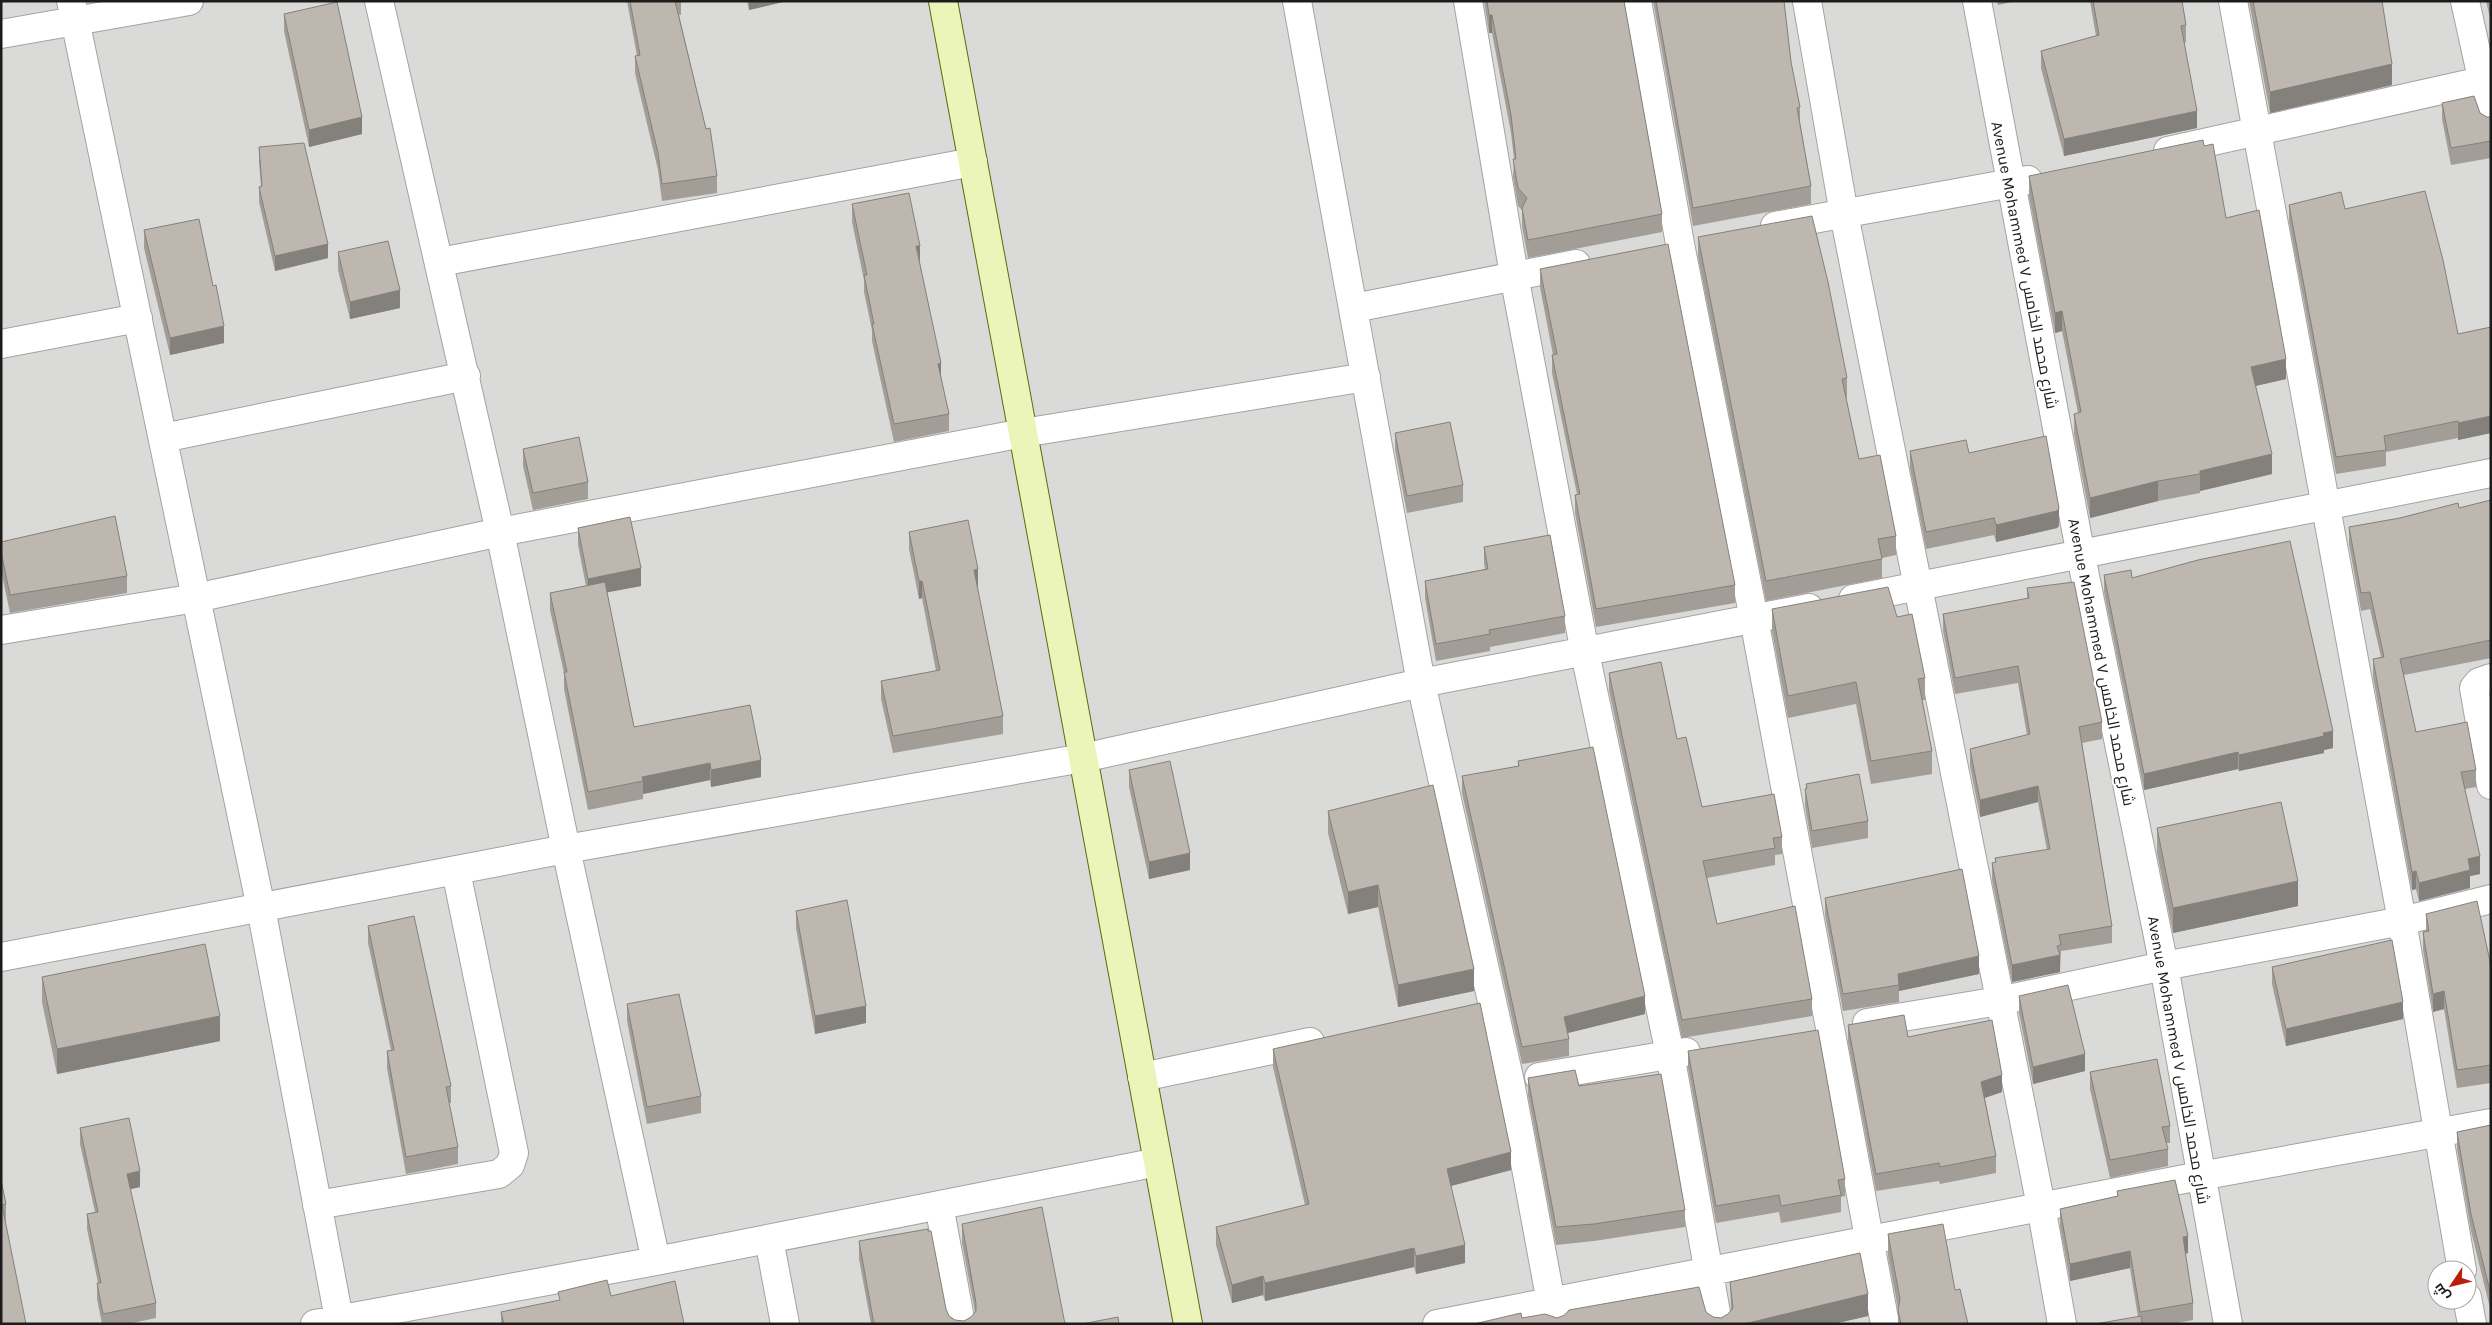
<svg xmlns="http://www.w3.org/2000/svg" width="2492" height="1325" font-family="Karla,Cairo,sans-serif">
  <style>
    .residential { fill: #dadad9; fill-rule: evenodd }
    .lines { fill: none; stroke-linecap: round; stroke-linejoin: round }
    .street-casing { stroke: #a3a3a3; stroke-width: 30 }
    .secondary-casing { stroke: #586b0c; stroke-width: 30 }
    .street { stroke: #fff; stroke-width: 28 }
    .secondary { stroke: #ecf5b9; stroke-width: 28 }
    .wall { fill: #a39d97 }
    .shaded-wall { fill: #84807b }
    .building { fill: #bdb7b0; stroke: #84807b }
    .labels { text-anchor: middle; stroke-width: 4.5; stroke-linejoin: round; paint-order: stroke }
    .street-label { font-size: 16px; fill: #1c1c1c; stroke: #fff }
  </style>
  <rect width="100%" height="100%" fill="#edebe3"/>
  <path class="residential" d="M1,1H2491V1324H1ZM2437,1270H2467V1300H2437Z"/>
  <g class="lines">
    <g class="street-casing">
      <path id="street" d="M71,1L261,908L340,1324
        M379,1L500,532L566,849L656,1261
        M1297,1L1421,683L1510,1082L1555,1324
        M1468,1L1514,275L1585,653L1670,1054L1718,1324
        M1637,1L1680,244L1754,619L1885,1324
        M1807,1L1844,214L2041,1206L2062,1324
        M1977,1L2081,556L2164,966L2228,1324
        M2233,1L2402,921L2462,1270
        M2465,1L2491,119
        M1,34L189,1
        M2168,151L2491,79
        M1775,226L2028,180
        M440,262L973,162
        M1354,308L1576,264
        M1,344L138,318
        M163,438L466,376
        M1853,599L2491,473
        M1,630L196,598L500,532L1023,433L1366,377
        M2491,678L2479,682L2474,688L2491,785
        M1,957L566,849L1083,758L1421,683L1809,608
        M1867,1023L1999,1001L2164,966L2402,921L2491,899
        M1142,1077L1310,1042
        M1539,1077L1686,1052
        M317,1205L499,1174L510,1165L514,1153L456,871
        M939,1205L961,1324
        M769,1239L785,1324
        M2467,1297L2472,1324
        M315,1324L656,1261L1158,1162
        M1437,1324L2200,1176L2491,1123"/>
    </g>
    <g class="secondary-casing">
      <path id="secondary" d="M943,1L1188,1324"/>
    </g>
    <use href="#street" class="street"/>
    <use href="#secondary" class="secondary"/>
  </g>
  <path class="wall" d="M627,1H681V15H679L717,176V193L662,201L658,170L635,73V56H637Z
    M747,1H787L749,10Z
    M1484,1H1624L1662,214V232L1528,258L1522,226V210L1518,206L1513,177L1514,159L1511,133L1492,33H1489Z
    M1653,1H1784L1791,62L1800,107V122L1811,186V204L1693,226Z
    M1997,1H2017L1998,5Z
    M2090,1H2182L2186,25V42L2184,43L2197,128L2064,156L2041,68V51L2096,36Z
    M2249,1H2382L2392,85L2270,113Z
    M2486,1H2491V23Z
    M284,14L362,134L309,147L284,31Z
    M2442,103L2480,113L2487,117H2491V158L2451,165L2442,119Z
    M2204,146L2226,218L2286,379L2255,386L2272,474L2200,491V493L2158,501L2090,518L2074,434V414L2078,413L2062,331L2055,333L2029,196V176Z
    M259,147L328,258L275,271L259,202V187L261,186L259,162Z
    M852,204L920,263L941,378L949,414V431L894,442L872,341V330L864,292V280L852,222Z
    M2289,205L2345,209L2458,334L2491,327V433L2458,440V438L2386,452V466L2336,474L2289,222Z
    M144,230L224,343L170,355L144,248Z
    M1698,237L1847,378V398H1846L1859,459L1896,536V555L1882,558V578L1766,601L1698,257Z
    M338,252L400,308L350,319L338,270Z
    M1540,269L1735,585V603L1596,627L1575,513V495L1577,494L1552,373V355H1553L1540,287Z
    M1395,433L1463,485V502L1407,513L1395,450Z
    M523,449L588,482V499L533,510L523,466Z
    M1910,451L1969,453L2059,526L2057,528L1996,542L1994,535L1926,549L1910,468Z
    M2491,500V658L2404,675L2416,732L2476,770V787L2465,789L2480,874L2470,876V888L2419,901L2416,889L2412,890L2373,677V659L2381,657L2370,609L2361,611L2349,544V527L2459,508Z
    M578,528L641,586L607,592L634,727L761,777L711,787L710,780L643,794V799L588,810L564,689V673L550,610V593L586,586L578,545Z
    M909,532L978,586L977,587L1003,716V734L893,753L881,699V681L936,671L922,598L919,599L909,549Z
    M1,542L127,576V593L10,613L1,570Z
    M1484,547L1565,616V633L1490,647V651L1436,661L1425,598V581L1485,569L1484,564Z
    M2104,575L2132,578L2333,748L2324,750V753L2239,771L2238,769L2144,790L2104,592Z
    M2027,588L2102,722V739L2082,743L2112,926V943L2061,951L2060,972L2012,982L1992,880V863L1995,862V858L2047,850L2038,802L1980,817L1970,766V749L2027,735L2018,683L1955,694L1943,631V614L2027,599Z
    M1772,609L1897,617L1925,678V700H1922L1932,751V774L1871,784L1856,704L1788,718L1772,631Z
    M1609,673L1677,739L1702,807L1782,837V854L1775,855V865L1707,878L1717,924L1812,999V1016L1682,1038L1609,690Z
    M1518,761L1645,1014L1567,1033L1569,1039V1056L1522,1064L1462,793V776L1518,767Z
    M1129,770L1190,870L1149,879L1129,787Z
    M1806,784L1868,821V838L1812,848L1805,806V789L1806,788Z
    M1328,811L1474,991L1398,1007L1378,907L1348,914L1328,833Z
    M2157,828L2298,906L2173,933L2157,853Z
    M1825,898L1979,974L1899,991V1002L1843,1011L1825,915Z
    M796,911L866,1023L815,1034L796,928Z
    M2426,914L2491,966V1083L2457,1088L2444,1009L2433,1012L2423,950V932L2426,931Z
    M368,926L451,1086V1103H449L458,1147V1164L406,1174L387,1068V1051L391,1050L368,943Z
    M2272,967L2403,1019L2286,1046L2272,984Z
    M42,977L220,1041L57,1074L42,1002Z
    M2019,996L2085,1071L2033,1084L2019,1013Z
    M627,1004L701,1096V1113L647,1124L627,1021Z
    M1848,1025L1908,1037L2002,1092L1985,1098L1996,1156V1173L1940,1184L1939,1181L1876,1191L1848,1042Z
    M1273,1049L1511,1170L1451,1186L1465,1263L1416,1274L1414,1267L1265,1301L1263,1295L1232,1303L1216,1245V1227L1305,1205L1273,1067Z
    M1688,1051L1845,1179V1196L1841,1197V1212L1781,1223L1779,1212L1716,1223L1688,1068Z
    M2090,1072L2170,1126V1143H2166L2168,1149V1166L2110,1178L2090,1089Z
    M1528,1078L1579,1086L1685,1210V1227L1594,1241L1556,1245L1528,1095Z
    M2491,1125V1312L2471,1231L2457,1149V1132Z
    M80,1128L140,1187L130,1189L156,1303V1318L128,1324H102L97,1299V1283H98L87,1229V1214L95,1212L80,1144Z
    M1,1180L6,1204V1220L5,1221L1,1324Z
    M2117,1191L2188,1253L2185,1254L2193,1303V1320L2172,1324H2095L2138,1317L2130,1268L2070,1281L2060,1226V1209L2117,1196Z
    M962,1224L1065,1324H871L859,1259V1241L946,1309L949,1316L955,1320L964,1321L971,1317L975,1312L962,1243Z
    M1888,1234L1955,1290L1968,1324H1898V1309L1888,1256Z
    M1730,1282L1868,1316L1833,1324H1474L1522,1318H1557L1706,1312L1713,1317L1721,1318L1728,1314L1731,1310Z
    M501,1312L504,1324H501Z"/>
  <path class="shaded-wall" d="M749,1H787L749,10Z
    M1489,15H1492V33H1489Z
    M2392,64V85L2270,113V92Z
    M2197,111V128L2064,156V139Z
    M362,117V134L309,147V130Z
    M328,244V258L275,271V256Z
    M916,246H920V263Z
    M400,290V308L350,319V302Z
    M2062,311V331L2055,333V313Z
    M224,326V343L170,355V338Z
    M2286,359V379L2251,387V367Z
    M941,363V380L938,364Z
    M2491,416V433L2458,440V423Z
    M2272,454V474L2200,491V471Z
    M2158,481V501L2090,518V498Z
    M2059,508V526L2057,528L1996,542V525Z
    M641,568V586L588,596V579Z
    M978,569V586L974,587V570Z
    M919,581H922V598L919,599Z
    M2333,731V748L2324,750V753L2239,771V755Z
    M2238,752V769L2144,790V774Z
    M761,760V777L711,787V770Z
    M710,763V780L643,794V781L642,777Z
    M2038,786V802L1980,817V800Z
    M1190,853V870L1149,879V862Z
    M2480,856V874L2470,876V888L2419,901V883L2468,859Z
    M2416,871V889L2412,890V872Z
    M2298,881V906L2173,933V908Z
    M1378,885V907L1348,914V892Z
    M2060,955V972L2012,982V965Z
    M1979,956V974L1899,991L1898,974Z
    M1474,969V991L1398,1007V985Z
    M2444,991V1009L2433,1012V994Z
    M1645,996V1014L1564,1034V1017Z
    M2403,1002V1019L2286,1046V1029Z
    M866,1006V1023L815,1034V1016Z
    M220,1016V1041L57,1074V1049Z
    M2085,1054V1071L2033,1084V1067Z
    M2002,1075V1092L1981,1099V1082Z
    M1511,1152V1170L1447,1187V1169Z
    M140,1171V1187L127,1190V1174Z
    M2188,1236V1253L2183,1254V1237Z
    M1465,1245V1263L1416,1274V1256Z
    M1414,1248V1267L1265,1301V1283Z
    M2130,1251V1268L2070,1281V1264Z
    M1263,1276V1295L1232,1303V1285Z
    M1868,1294V1316L1833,1324H1744Z"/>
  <path class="building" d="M630,1H675L706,129L710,128L717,176L662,184L658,153L635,56L640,55Z
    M1487,1H1624L1662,214L1528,240L1522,208L1527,198L1518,188L1513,159H1516L1511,115L1492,15H1489Z
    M1656,1H1784L1791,62L1800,107L1797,108L1811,186L1693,208Z
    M2093,1H2182L2186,25L2181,26L2197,111L2064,139L2041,51L2099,35Z
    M2253,1H2382L2392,64L2270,92Z
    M337,2L362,117L309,130L284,14Z
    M2474,96L2480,113L2487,117H2491V141L2451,148L2442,103Z
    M2203,140L2204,146L2213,144L2226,218L2259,210L2286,359L2251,367L2272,454L2200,471V474L2158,481L2090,498L2074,414L2081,412L2062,311L2055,313L2029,176Z
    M304,143L328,244L275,256L259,187L262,186L259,147Z
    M2425,191L2443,260L2458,334L2491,327V416L2458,423V421L2384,436L2386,450L2336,457L2289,205L2341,192L2345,209Z
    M909,193L920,246H916L941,363L938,364L949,414L894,424L872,324H874L864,275H867L852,204Z
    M1812,216L1828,282L1847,378L1842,379L1859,459L1880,455L1896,536L1878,539L1882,559L1766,581L1698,237Z
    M199,219L213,286L216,285L224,326L170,338L144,230Z
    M388,241L400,290L350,302L338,252Z
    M1668,244L1735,585L1596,609L1575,495L1580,494L1552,355L1557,354L1540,269Z
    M1450,422L1463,485L1407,496L1395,433Z
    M2046,436L2059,508L2057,511L1996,525L1994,518L1926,532L1910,451L1966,440L1969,453Z
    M579,437L588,482L533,493L523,449Z
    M2491,500V640L2400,659L2416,732L2467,722L2476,770L2461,772L2480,856L2468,859L2470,870L2419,883L2416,871L2412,872L2373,659L2384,657L2370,592L2361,593L2349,527L2400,518L2458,503L2459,508Z
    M115,516L127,576L10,595L1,552V542Z
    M630,517L641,568L588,579L578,528Z
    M968,520L978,569L974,570L1003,716L893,736L881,681L940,670L922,581H919L909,532Z
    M1550,535L1565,616L1489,630L1490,634L1436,644L1425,581L1488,569L1484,547Z
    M2290,541L2333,731L2323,733L2324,736L2239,755L2238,752L2144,774L2104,575L2131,570L2132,578L2198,560Z
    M605,582L634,727L750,705L761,760L711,770L710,763L642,777L643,781L588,792L564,672H567L550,593Z
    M2074,582L2102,722L2079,727L2112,926L2059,935L2061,945L2057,946L2060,955L2012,965L1992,863L1996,862L1995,858L2050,849L2038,786L1980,800L1970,749L2030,734L2018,666L1955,678L1943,614L2029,598L2027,588Z
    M1888,587L1897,617L1912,614L1925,678L1918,679L1932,751L1871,761L1856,682L1788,696L1772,609Z
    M1661,662L1677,739L1686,737L1702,807L1774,794L1782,837L1773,838L1775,848L1703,861L1717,924L1795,906L1812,999L1682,1020L1609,673Z
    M1593,747L1645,996L1564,1017L1569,1039L1522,1047L1462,776L1519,766L1518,761Z
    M1170,761L1190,853L1149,862L1129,770Z
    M1859,774L1868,821L1812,831L1805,789L1807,788L1806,784Z
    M1433,785L1474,969L1398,985L1378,885L1348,892L1328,811Z
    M2281,802L2298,881L2173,908L2157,828Z
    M1962,869L1979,956L1898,974L1899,985L1843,994L1825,898Z
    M847,900L866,1006L815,1016L796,911Z
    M2477,901L2491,966V1065L2457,1070L2444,991L2433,994L2423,932L2429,931L2426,914Z
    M414,916L451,1086L446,1087L458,1147L406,1157L387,1051L394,1050L368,926Z
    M2392,940L2403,1002L2286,1029L2272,967Z
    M205,944L220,1016L57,1049L42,977Z
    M2068,985L2085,1054L2033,1067L2019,996Z
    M679,994L701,1096L647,1107L627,1004Z
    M1480,1003L1511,1152L1447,1169L1465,1245L1416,1256L1414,1248L1265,1283L1263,1276L1232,1285L1216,1227L1309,1204L1273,1049Z
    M1904,1015L1908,1037L1992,1020L2002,1075L1981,1082L1996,1156L1940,1167L1939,1163L1876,1174L1848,1025Z
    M1818,1030L1845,1179L1838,1180L1841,1195L1781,1206L1779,1195L1716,1206L1688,1051Z
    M2157,1059L2170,1126L2162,1127L2168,1149L2110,1160L2090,1072Z
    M1575,1070L1579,1086L1661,1074L1685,1210L1594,1224L1556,1227L1528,1078Z
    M129,1118L140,1171L127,1174L156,1303L103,1314L97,1283H101L87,1214L98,1212L80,1128Z
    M2491,1125V1295L2471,1214L2457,1132Z
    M1,1180L6,1204L2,1205L26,1324H1Z
    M2175,1180L2188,1236L2183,1237L2193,1303L2140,1312L2130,1251L2070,1264L2060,1209L2118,1196L2117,1191Z
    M1042,1207L1065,1324H874L859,1241L928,1229V1231H931L946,1309L949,1316L955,1320L964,1321L971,1317L976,1311V1303L962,1224Z
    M1943,1224L1955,1290L1960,1289L1968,1324H1901L1898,1310L1900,1299L1888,1234Z
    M1860,1253L1868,1294L1744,1324H1474L1521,1313L1522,1318L1545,1314L1557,1318L1565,1315L1569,1310L1699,1287L1706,1312L1713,1317L1721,1318L1728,1314L1733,1308L1730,1282Z
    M607,1280L611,1296L675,1281L684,1324H504L501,1312L560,1300L558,1292Z
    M2141,1316L2142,1324H2095Z
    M1118,1317L1119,1324H1082Z"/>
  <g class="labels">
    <g class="street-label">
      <text transform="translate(2025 265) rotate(79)" y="6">Avenue Mohammed V شارع محمد الخامس</text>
      <text transform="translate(2102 662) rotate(79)" y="6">Avenue Mohammed V شارع محمد الخامس</text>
      <text transform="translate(2179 1060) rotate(80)" y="6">Avenue Mohammed V شارع محمد الخامس</text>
    </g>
  </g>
  <rect width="2492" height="1325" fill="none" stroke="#1c1c1c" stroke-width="5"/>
  <g transform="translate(2452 1285) rotate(235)"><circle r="24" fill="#ffffff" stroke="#a4a4a4"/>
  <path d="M0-4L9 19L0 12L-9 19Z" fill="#bc1e0d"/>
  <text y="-8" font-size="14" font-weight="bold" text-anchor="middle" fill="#1c1c1c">ش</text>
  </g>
</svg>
